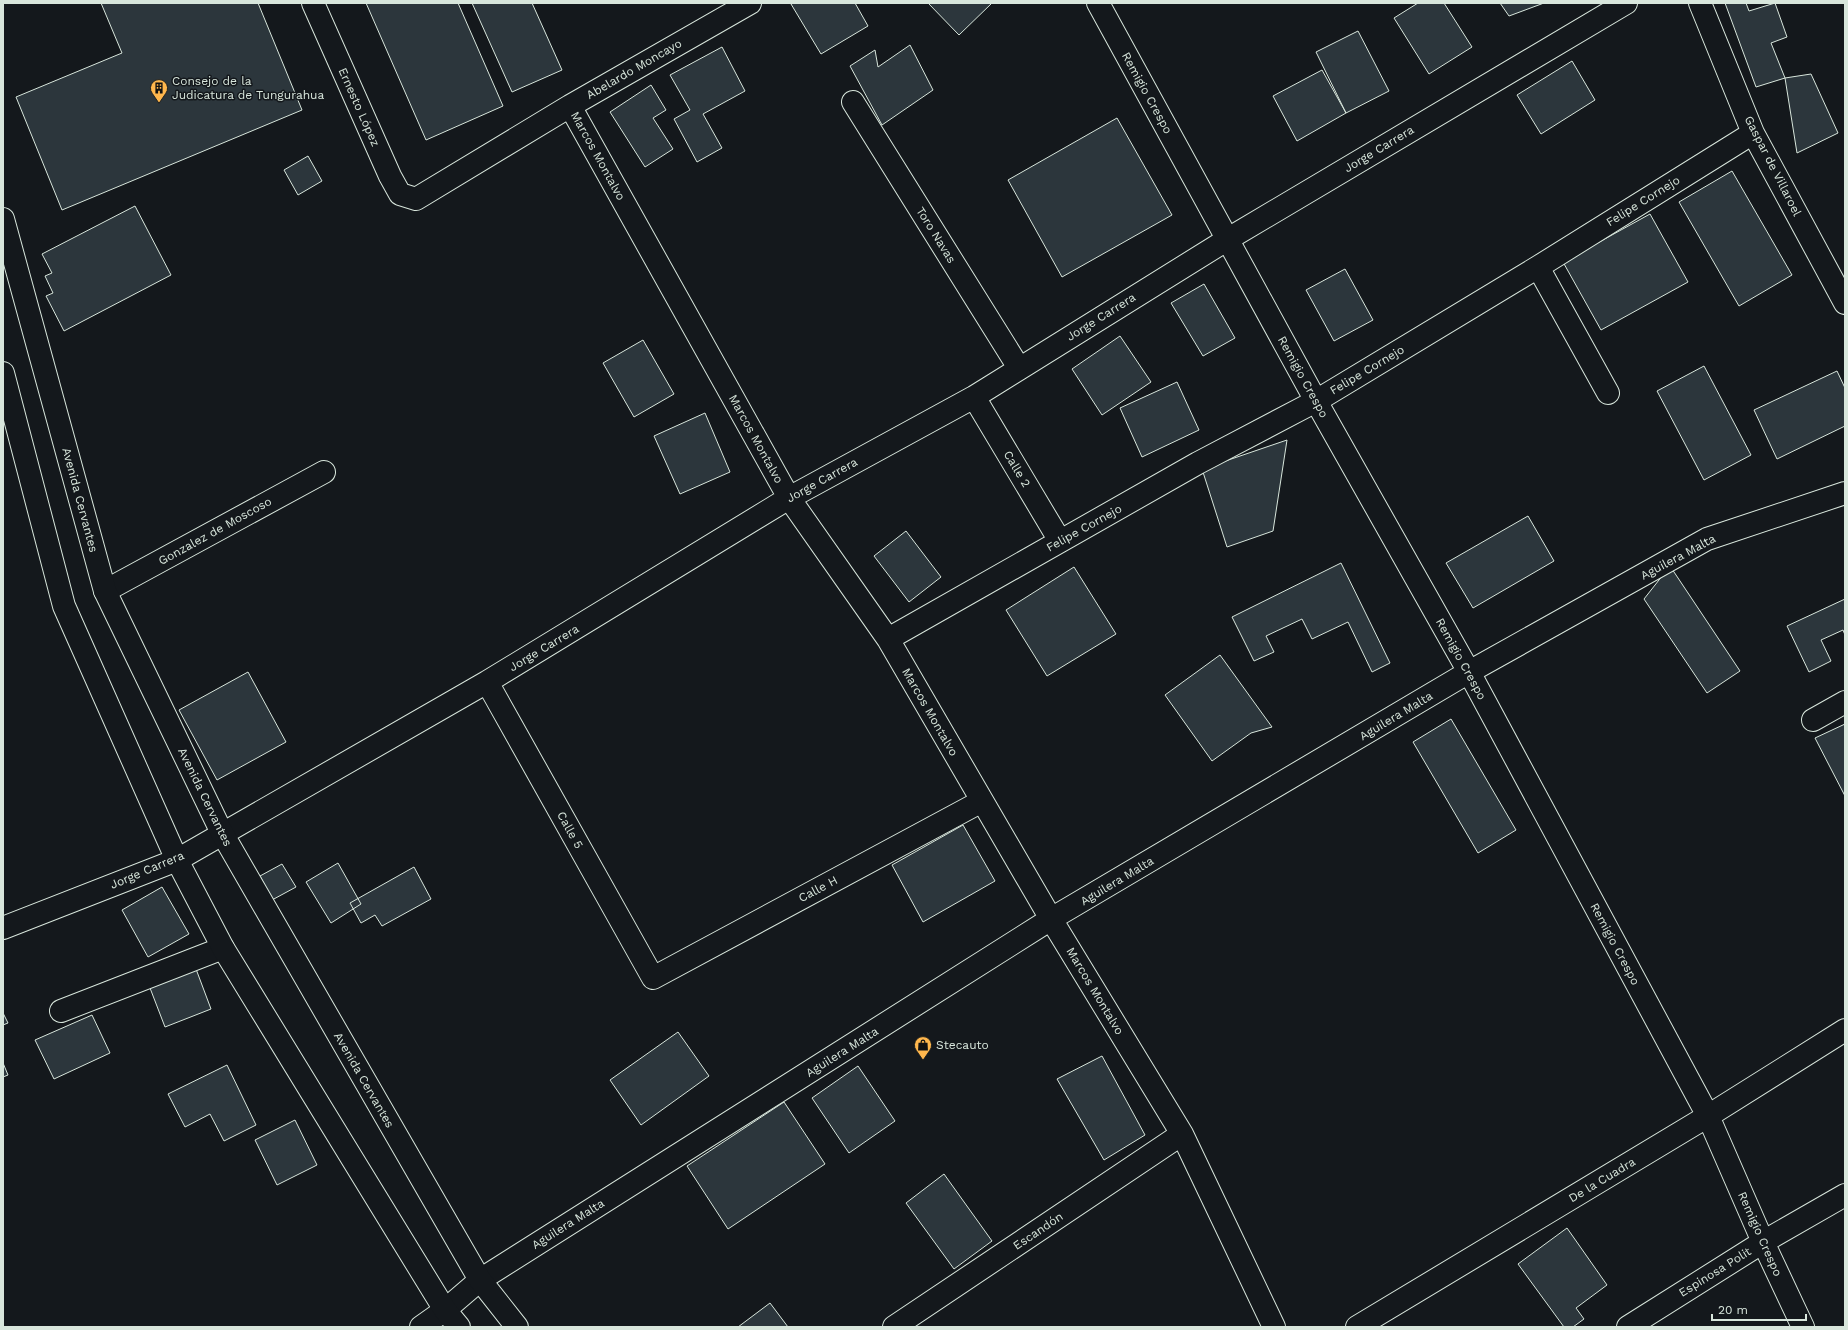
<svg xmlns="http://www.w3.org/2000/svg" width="1848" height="1330" font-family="'Work Sans',sans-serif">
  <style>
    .building { fill: #2c363c; stroke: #d8e6dc }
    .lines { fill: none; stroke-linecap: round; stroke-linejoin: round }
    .street-casing { stroke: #d8e6dc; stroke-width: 24 }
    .secondary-casing { stroke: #d8e6dc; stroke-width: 24 }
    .street { stroke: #14181c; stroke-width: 22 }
    .secondary { stroke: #14181c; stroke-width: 22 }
    .labels { text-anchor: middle; stroke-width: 3; stroke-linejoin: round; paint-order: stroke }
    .street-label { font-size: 12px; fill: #d8e6dc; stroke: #14181c }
    .poi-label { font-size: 12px; fill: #d8e6dc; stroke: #14181c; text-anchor: start }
  </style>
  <rect width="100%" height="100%" fill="#14181c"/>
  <path class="building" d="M101,3H258L302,110L62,210L16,97L122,53Z
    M366,3H458L503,106L426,140Z
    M472,3H532L562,70L512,92Z
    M793,3H855L868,26L821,54L791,4Z
    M928,3H992L959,35Z
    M1418,3H1444L1472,47L1429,74L1394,18Z
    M1500,3H1544L1509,16Z
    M1725,3H1746L1749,11L1775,3L1787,37L1771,43L1785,78L1756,87Z
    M1358,31L1389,91L1346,113L1316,52Z
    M910,45L933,90L882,125L850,66L875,50L878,67Z
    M722,47L745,91L703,114L722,148L697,162L674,119L690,110L670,75Z
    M1572,61L1595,100L1541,134L1517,95Z
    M1322,70L1346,113L1297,141L1273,96Z
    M1811,74L1838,133L1797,153L1785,78Z
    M651,85L666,110L653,118L673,149L645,167L610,112Z
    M1117,118L1172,215L1062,277L1008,180Z
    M308,156L322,181L298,195L284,170Z
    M1732,171L1792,275L1739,306L1679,202Z
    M135,206L171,275L64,331L46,296L53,293L45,276L52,273L42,254Z
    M1650,214L1688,282L1601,330L1563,262Z
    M1345,269L1373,320L1334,341L1306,290Z
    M1204,284L1235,338L1203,356L1171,303Z
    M1120,336L1151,382L1102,415L1072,369Z
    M643,340L674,394L634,417L603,363Z
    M1704,366L1751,455L1704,480L1657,391Z
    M1837,371L1845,388V426L1777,459L1754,410Z
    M1177,382L1199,430L1142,457L1120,408Z
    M705,413L730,472L680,494L654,436Z
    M1287,440L1273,531L1227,547L1202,469Z
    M1528,516L1554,561L1473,608L1446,563Z
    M906,531L941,577L909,602L874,556Z
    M1341,563L1390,663L1372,672L1348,622L1312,639L1302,619L1266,636L1274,652L1254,661L1232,617Z
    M1670,566L1740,671L1707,693L1644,599Z
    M1074,567L1116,634L1047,676L1006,610Z
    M1845,599V635L1843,630L1821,640L1831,661L1809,672L1787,626Z
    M1220,655L1272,727L1251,733L1212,761L1165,695Z
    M248,672L286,742L217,780L179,710Z
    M1451,719L1516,830L1478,853L1413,742Z
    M1845,724V796L1815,738Z
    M963,825L995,881L923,922L892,865Z
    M338,863L361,904L331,923L306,882Z
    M282,864L296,887L272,900L260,876Z
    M414,867L431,899L382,926L375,915L361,923L350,903Z
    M162,887L189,934L148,957L122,910Z
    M196,969L211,1009L165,1027L150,988Z
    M3,1013L8,1023L3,1025Z
    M92,1015L110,1053L54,1079L35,1040Z
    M678,1032L709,1076L641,1125L610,1080Z
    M1102,1056L1145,1135L1104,1160L1057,1079Z
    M3,1063L8,1075L3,1077Z
    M227,1065L256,1125L224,1141L210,1114L185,1127L168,1094Z
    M858,1066L895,1121L849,1153L812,1098Z
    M784,1102L825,1164L728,1229L687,1166Z
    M295,1120L317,1165L277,1185L255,1140Z
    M944,1174L992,1241L954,1269L906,1203Z
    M1567,1228L1607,1285L1576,1308L1584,1319L1573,1327H1564L1518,1264Z
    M770,1303L788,1327H738Z"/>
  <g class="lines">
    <g class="street-casing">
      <path id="street" d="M313,3L390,176L400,194L416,199L570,106L750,3
        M1098,3L1316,401L1469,672L1708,1116L1763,1242L1803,1327
        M1700,3L1753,133L1845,303
        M853,102L1019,368
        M570,106L789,498L888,639L1051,919L1182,1134L1274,1327
        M1538,267L1608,393
        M974,397L1060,541
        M105,591L324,472
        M888,639L1198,463L1316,401L1538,267L1753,133
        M487,682L653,978L982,801
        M1813,720L1845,702
        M3,928L177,860L487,682L789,498L974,397L1228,239L1626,3
        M61,1011L223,948
        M421,1327L445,1310L480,1280L1051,919L1469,672L1707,539L1845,493
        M894,1327L1182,1134
        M1357,1327L1708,1116L1845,1030
        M1628,1327L1763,1242L1845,1195"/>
    </g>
    <g class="secondary-casing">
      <path id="secondary" d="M3,219L105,591L222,833L480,1280L517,1327
        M3,373L64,606L177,860L223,948L445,1310L459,1327"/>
    </g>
    <use href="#street" class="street"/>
    <use href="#secondary" class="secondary"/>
  </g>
  <defs>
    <g id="building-pin" transform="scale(0.9)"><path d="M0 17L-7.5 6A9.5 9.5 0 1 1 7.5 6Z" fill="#ffb74d" stroke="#14181c"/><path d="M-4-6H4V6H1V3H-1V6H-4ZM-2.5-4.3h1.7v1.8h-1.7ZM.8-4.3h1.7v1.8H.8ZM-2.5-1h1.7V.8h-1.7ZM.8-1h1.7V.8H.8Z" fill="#111"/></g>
    <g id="shop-pin" transform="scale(0.9)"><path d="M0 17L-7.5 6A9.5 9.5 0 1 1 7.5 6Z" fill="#ffb74d" stroke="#14181c"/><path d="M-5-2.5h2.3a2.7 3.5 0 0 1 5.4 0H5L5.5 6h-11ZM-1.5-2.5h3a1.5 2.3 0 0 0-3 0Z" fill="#111"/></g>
  </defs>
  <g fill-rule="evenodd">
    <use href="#building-pin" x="159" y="88"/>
    <use href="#shop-pin" x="923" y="1045"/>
  </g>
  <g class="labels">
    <g class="street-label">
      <text transform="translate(634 69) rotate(-30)" y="4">Abelardo Moncayo</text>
      <text transform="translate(1147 93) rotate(61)" y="4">Remigio Crespo</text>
      <text transform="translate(359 107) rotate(66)" y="4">Ernesto López</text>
      <text transform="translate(1379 149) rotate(-31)" y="4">Jorge Carrera</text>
      <text transform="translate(598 156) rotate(61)" y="4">Marcos Montalvo</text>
      <text transform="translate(1773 166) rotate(63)" y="4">Gaspar de Villaroel</text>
      <text transform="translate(1643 201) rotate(-32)" y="4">Felipe Cornejo</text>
      <text transform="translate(936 235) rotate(58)" y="4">Toro Navas</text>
      <text transform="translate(1101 317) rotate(-32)" y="4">Jorge Carrera</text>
      <text transform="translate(1367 370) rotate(-31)" y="4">Felipe Cornejo</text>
      <text transform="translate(1303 377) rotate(61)" y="4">Remigio Crespo</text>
      <text transform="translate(756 439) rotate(61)" y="4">Marcos Montalvo</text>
      <text transform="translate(1017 469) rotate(59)" y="4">Calle 2</text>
      <text transform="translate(822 480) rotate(-29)" y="4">Jorge Carrera</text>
      <text transform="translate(80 500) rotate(75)" y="4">Avenida Cervantes</text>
      <text transform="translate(1084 528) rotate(-29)" y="4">Felipe Cornejo</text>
      <text transform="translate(215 531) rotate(-29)" y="4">Gonzalez de Moscoso</text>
      <text transform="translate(1678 557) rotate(-28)" y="4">Aguilera Malta</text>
      <text transform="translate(544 648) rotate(-31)" y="4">Jorge Carrera</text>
      <text transform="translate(1461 659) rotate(61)" y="4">Remigio Crespo</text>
      <text transform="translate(930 712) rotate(60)" y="4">Marcos Montalvo</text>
      <text transform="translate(1396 716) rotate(-31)" y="4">Aguilera Malta</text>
      <text transform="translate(205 797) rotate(64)" y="4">Avenida Cervantes</text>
      <text transform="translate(570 830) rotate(61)" y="4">Calle 5</text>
      <text transform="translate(147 870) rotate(-23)" y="4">Jorge Carrera</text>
      <text transform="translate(1117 881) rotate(-31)" y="4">Aguilera Malta</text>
      <text transform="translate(818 889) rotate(-28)" y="4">Calle H</text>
      <text transform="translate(1615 944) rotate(62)" y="4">Remigio Crespo</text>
      <text transform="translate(1095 991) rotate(59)" y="4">Marcos Montalvo</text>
      <text transform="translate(842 1052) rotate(-32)" y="4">Aguilera Malta</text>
      <text transform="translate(364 1080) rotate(60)" y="4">Avenida Cervantes</text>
      <text transform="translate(1602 1180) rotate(-31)" y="4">De la Cuadra</text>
      <text transform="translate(568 1224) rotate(-32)" y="4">Aguilera Malta</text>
      <text transform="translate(1038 1231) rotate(-34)" y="4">Escandón</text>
      <text transform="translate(1760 1234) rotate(66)" y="4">Remigio Crespo</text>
      <text transform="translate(1715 1272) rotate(-32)" y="4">Espinosa Polit</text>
    </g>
    <g class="poi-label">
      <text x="172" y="85">Consejo de la<tspan x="172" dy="14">Judicatura de Tungurahua</tspan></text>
      <text x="936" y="1049">Stecauto</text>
    </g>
  </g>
  <rect width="1848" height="1330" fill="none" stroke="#d8e6dc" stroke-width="8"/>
  <path d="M1712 1314v6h94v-6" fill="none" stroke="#d8e6dc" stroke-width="2"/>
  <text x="1718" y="1314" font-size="12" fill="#d8e6dc" stroke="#14181c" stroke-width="3" paint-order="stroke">20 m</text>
</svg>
